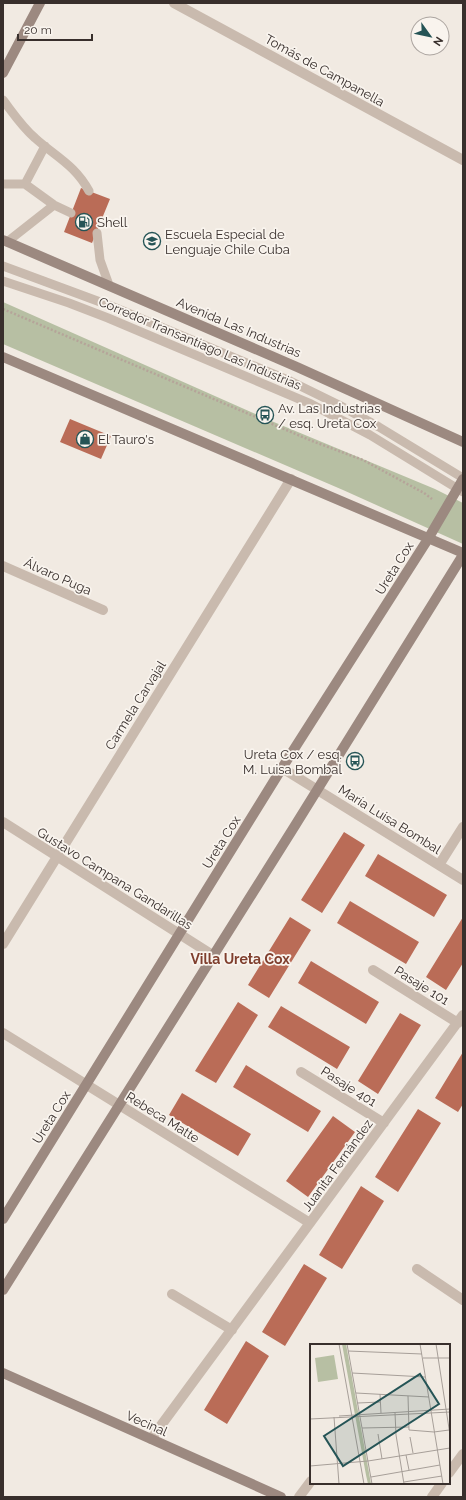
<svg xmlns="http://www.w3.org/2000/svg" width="466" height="1500" font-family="Raleway,sans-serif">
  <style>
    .green { fill: #b7bfa3 }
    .building { fill: #ba6c57 }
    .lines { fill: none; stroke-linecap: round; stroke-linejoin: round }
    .path { stroke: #b5a499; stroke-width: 2.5; stroke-dasharray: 2 2; stroke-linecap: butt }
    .lane { stroke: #c9baae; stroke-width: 9 }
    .street { stroke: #c9baae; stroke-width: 10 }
    .secondary { stroke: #9c8980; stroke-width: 10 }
    .labels { text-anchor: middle; stroke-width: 3.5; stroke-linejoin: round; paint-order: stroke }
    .street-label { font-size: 13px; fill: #382f2c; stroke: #f9f4ee }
    .poi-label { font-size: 13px; fill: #382f2c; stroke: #f9f4ee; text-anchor: start }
    .neighbourhood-label { font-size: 14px; font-weight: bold; fill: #7f3e2d; stroke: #f9f4ee }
    .inset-road { fill: none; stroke: #a79f99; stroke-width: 1 }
    .view { fill: #255456; fill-opacity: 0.15; stroke: #255456; stroke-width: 2 }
    .inset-edge { fill: none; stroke: #382f2c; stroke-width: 2 }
  </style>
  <rect width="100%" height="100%" fill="#f1eae2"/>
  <path class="green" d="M3,302L269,420L435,489L463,503V544L343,490L3,344Z"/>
  <path class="building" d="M81,188L110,199L92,243L64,232Z
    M70,419L111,436L101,459L60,442Z
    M344,832L365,845L322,913L301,900Z
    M378,854L447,895L434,917L365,876Z
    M350,901L419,942L406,964L337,923Z
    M290,917L311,930L269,998L248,985Z
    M463,917V963L446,990L426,977Z
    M311,961L379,1002L366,1024L298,983Z
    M238,1002L258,1015L216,1083L195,1071Z
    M281,1006L350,1047L337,1069L268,1027Z
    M400,1013L421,1025L378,1094L358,1081Z
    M463,1052V1104L458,1112L435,1098Z
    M246,1065L321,1111L308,1132L233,1087Z
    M182,1093L251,1134L238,1156L169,1115Z
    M418,1109L441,1123L398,1192L375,1177Z
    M333,1116L355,1132L308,1197L286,1181Z
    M361,1186L384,1201L342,1269L319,1255Z
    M304,1264L327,1278L285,1346L262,1332Z
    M246,1341L269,1356L227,1424L204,1410Z"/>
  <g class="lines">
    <path class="path" d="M3,309L312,441L363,460L424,493L432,499"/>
    <path class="lane" d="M3,100C13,113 22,127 35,138C56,157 75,165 89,191
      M3,184H25L54,205L71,213
      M25,184L45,146
      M97,233L100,260L109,285
      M7,242L54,205
      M3,266L111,306L290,381L339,405L379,427L463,478
      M3,281L69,303L108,318L311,404L370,435L463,492"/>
    <path class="street" d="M174,3L463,160
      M3,566L103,610
      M282,768L463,880
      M3,822L214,956
      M439,865L463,827
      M3,944L291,479
      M373,970L458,1023
      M3,1033L310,1223
      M301,1072L384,1123
      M417,1269L463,1300
      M172,1294L232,1330
      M151,1439L463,1015
      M449,1473L463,1454
      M299,1497L311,1481
      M432,1497L442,1483"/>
    <path class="secondary" d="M3,73L40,3
      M3,240L297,367L463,442
      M3,357L463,553
      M3,1219L282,768L428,539L463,479
      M3,1290L296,824L463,555
      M3,1373L281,1497"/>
  </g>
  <defs>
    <g id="fuel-ring" transform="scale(0.9)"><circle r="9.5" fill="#f9f4ee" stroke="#255456" stroke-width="1.5"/><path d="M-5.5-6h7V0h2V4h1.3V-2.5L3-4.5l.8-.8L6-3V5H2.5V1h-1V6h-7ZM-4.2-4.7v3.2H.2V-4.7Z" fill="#255456"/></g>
    <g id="school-ring" transform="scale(0.9)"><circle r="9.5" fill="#f9f4ee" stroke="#255456" stroke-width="1.5"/><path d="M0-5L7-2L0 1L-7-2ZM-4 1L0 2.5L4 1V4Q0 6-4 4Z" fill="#255456"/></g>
    <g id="bus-ring" transform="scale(0.9)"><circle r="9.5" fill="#f9f4ee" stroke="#255456" stroke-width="1.5"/><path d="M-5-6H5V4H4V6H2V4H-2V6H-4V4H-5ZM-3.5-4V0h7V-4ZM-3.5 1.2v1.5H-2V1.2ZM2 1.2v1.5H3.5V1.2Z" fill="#255456"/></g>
    <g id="shop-ring" transform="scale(0.9)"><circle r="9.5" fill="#f9f4ee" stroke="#255456" stroke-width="1.5"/><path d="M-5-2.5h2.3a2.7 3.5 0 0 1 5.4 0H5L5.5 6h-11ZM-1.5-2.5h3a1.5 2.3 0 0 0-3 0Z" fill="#255456"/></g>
  </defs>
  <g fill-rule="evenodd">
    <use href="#fuel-ring" x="84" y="222"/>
    <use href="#school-ring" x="152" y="241"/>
    <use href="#bus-ring" x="265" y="415"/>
    <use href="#shop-ring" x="85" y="439"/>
    <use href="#bus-ring" x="355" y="761"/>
  </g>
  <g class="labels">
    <g class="street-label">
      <text transform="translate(325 70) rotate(29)" y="5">Tomás de Campanella</text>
      <text transform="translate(239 327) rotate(23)" y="5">Avenida Las Industrias</text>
      <text transform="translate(200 343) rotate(23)" y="5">Corredor Transantiago Las Industrias</text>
      <text transform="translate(394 568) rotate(-58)" y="5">Ureta Cox</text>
      <text transform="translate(58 576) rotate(24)" y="5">Álvaro Puga</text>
      <text transform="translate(135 705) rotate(-58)" y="5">Carmela Carvajal</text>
      <text transform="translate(390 819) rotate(32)" y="5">María Luisa Bombal</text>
      <text transform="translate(221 842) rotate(-58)" y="5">Ureta Cox</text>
      <text transform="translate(115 878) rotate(32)" y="5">Gustavo Campana Gandarillas</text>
      <text transform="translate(422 985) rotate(32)" y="5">Pasaje 101</text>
      <text transform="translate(349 1086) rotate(32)" y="5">Pasaje 401</text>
      <text transform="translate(51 1117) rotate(-58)" y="5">Ureta Cox</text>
      <text transform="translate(163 1117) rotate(32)" y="5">Rebeca Matte</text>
      <text transform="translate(337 1165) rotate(-54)" y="5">Juanita Fernández</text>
      <text transform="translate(147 1423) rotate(24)" y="5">Vecinal</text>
    </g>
    <g class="poi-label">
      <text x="97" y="227">Shell</text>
      <text x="165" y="239">Escuela Especial de<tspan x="165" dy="15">Lenguaje Chile Cuba</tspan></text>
      <text x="278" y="413">Av. Las Industrias<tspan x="278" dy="15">/ esq. Ureta Cox</tspan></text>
      <text x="98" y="444">El Tauro's</text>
      <text x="342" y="759" text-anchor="end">Ureta Cox / esq.<tspan x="342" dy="15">M. Luisa Bombal</tspan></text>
    </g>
    <g class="neighbourhood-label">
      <text x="240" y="964">Villa Ureta Cox</text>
    </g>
  </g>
  <g transform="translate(310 1344)">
    <rect width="140" height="140" fill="#f1eae2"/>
    <path d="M32,0H36L61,140H58L56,131ZM24,11L28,35L8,38L5,14Z" fill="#b7bfa3"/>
    <path class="inset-road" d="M29,0L54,140M37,0L62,140M110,0L133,140M126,0L140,91M38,7L112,10M113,14H140M42,29L115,33M46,49L119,53M70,50L71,69M98,52L99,86L124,88L139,86M48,59L70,58M85,69L86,91L94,140M29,72L140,65M24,73L29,140M0,75L140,68M52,84L99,83M68,90L72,115M100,93L103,109M96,111L99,126M0,122L58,117L140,104M61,133L130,121M94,138L132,132"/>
    <path class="view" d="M110,30L129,60L33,122L14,92Z"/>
    <rect width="140" height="140" class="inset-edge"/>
  </g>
  <rect width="466" height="1500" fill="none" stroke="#382f2c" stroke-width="8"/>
  <g transform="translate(430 36) rotate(123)"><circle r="19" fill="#f9f4ee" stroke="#aca5a0"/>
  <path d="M0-3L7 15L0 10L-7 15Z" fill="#255456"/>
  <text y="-6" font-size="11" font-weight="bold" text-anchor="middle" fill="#382f2c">N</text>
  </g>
  <path d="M18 34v6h74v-6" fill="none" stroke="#382f2c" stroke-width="2"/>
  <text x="24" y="34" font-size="12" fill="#382f2c" stroke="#f9f4ee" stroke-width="3" paint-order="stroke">20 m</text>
</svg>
